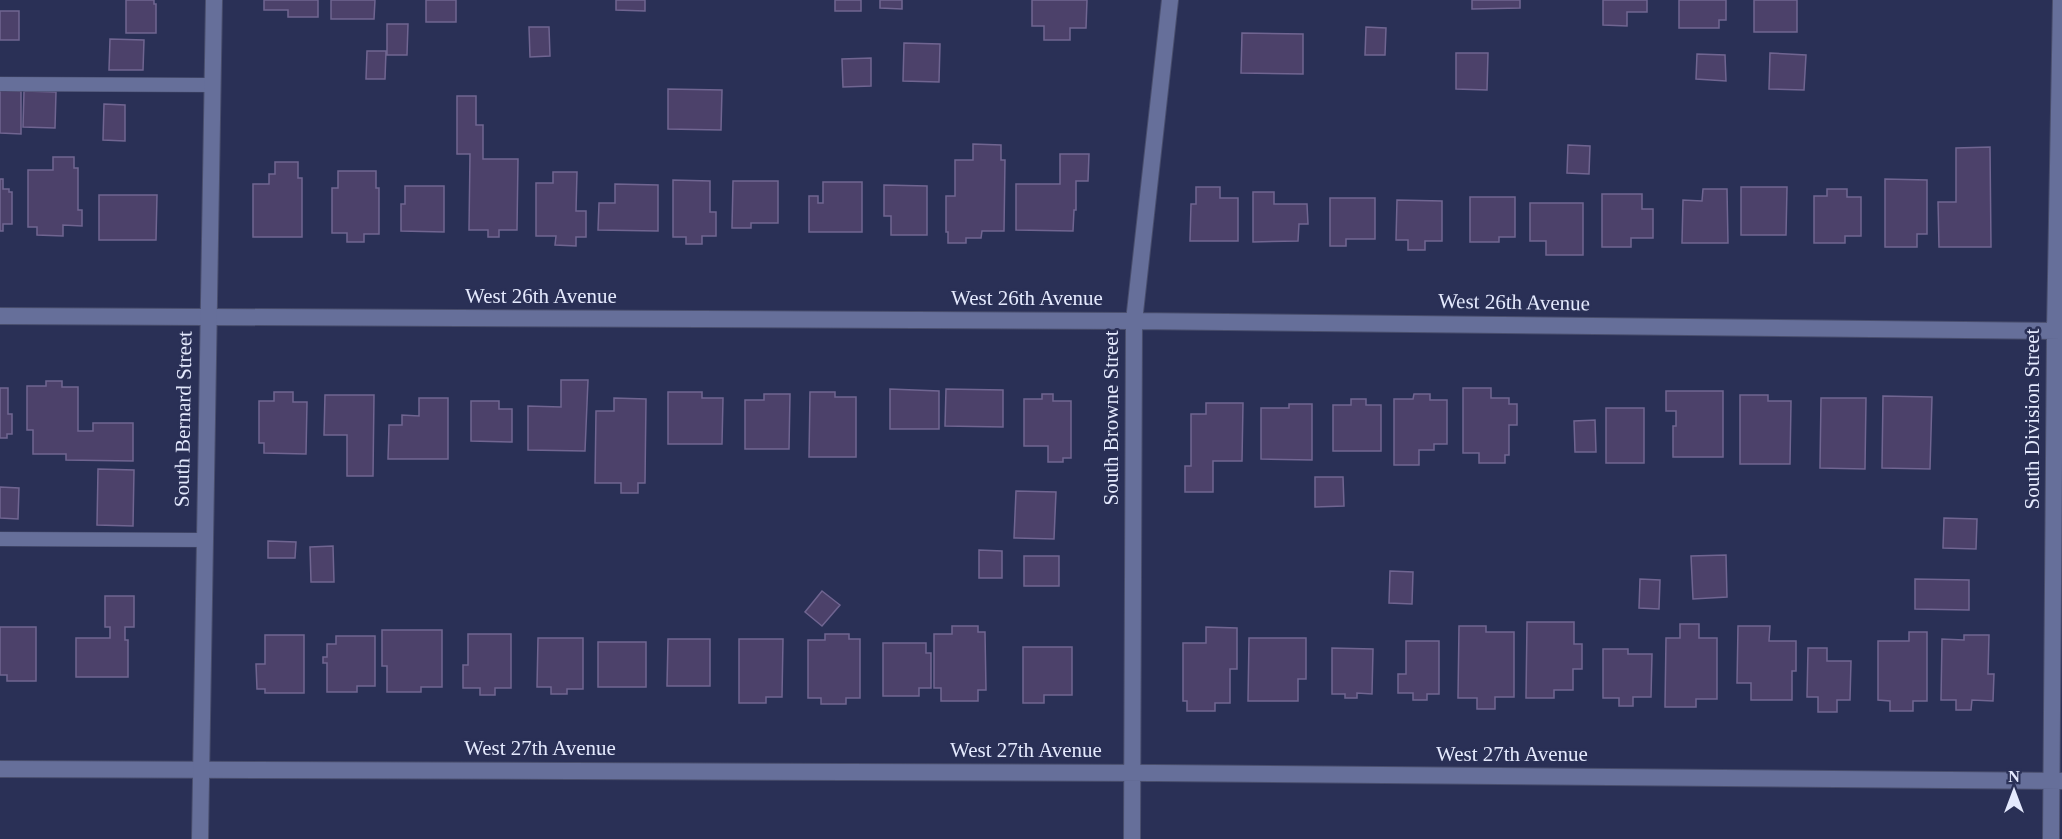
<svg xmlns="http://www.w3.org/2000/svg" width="2062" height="839" font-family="'Times New Roman',serif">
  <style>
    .building { fill: #4c416a; stroke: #706591; stroke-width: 1.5 }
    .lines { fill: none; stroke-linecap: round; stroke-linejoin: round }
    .service-casing { stroke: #494e6d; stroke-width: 15 }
    .minor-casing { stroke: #494e6d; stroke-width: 18 }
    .tertiary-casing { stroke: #494e6d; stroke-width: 18 }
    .service { stroke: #666f9a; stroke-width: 14 }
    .minor { stroke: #666f9a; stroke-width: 16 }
    .tertiary { stroke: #666f9a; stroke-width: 16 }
    .labels { text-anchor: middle; stroke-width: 5; stroke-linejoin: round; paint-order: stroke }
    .street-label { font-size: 21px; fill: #e4e9fd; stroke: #2a3056 }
  </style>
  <rect width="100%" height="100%" fill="#2a3056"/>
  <path class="building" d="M126,0H154V4H156V33H126Z
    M264,0H318V17H288V10H264Z
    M331,0H375L374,19H331Z
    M426,0H456V22H426Z
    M616,0H645V11L616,10Z
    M835,0H861V11H835Z
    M880,0H902V9L880,8Z
    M1032,0H1087L1086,28H1070V40H1044V26H1032Z
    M1472,0H1520V8L1472,9Z
    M1603,0H1647V12H1627V26L1603,25Z
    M1679,0H1726V20H1719V28H1679Z
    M1754,0H1797V32H1754Z
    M0,11H19V40H0Z
    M387,24H408L407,55H387Z
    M529,27H549L550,56L530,57Z
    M1366,27L1386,28L1385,55H1365Z
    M1242,33L1303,34V74L1241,73Z
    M110,39L144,40L143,70H109Z
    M904,43L940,44L939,82L903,81Z
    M367,51H386L385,79H366Z
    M1456,53H1488L1487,90L1456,89Z
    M1770,53L1806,55L1804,90L1769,89Z
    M1697,54L1725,55L1726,81L1696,79Z
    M871,58V86L843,87L842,59Z
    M668,89L722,90L721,130L668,129Z
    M0,90L21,91V134L0,133Z
    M24,91L56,92L55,128L23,127Z
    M457,96H476V125H483V159H518L517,230H499V237H488V230H469L470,154H457Z
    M104,104L125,105V141L103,140Z
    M973,144L1001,145V160H1005L1004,231H982L981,238H966V243H948V232H946V196H955V160H973Z
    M1568,145L1590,146L1589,174L1567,173Z
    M1990,147L1991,247H1939L1938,202H1956V148Z
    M1060,154H1089L1088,181H1076V210H1074L1073,231L1016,230V184H1060Z
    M53,157H74V168H78V210H82V226L63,225V236L37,235V227H28V170H53Z
    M275,162H298V178H302V237H253V184H269V174H275Z
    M338,171H376V188H379V234H364V242H347V233H332V188H338Z
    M553,172H577L576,211H586V237H576V246L555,245L556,236H536V183H553Z
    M0,179H3V189H9V192H12V224H3V231H0Z
    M1885,179L1927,180V234H1917V247H1885Z
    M673,180L710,181V212H716V236H702V244H686V237H673Z
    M733,181H778V223H751V228H732Z
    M823,182H862V232H809V196H818V203H823Z
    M615,184L658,185V231L598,230L599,203H615Z
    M884,185L927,186V235H891V216H884Z
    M405,186H444V232L401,231V204H405Z
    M1196,187H1220V198H1238V241H1190L1191,204H1196Z
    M1741,187H1787L1786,235H1741Z
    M1703,189H1727L1728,243H1682L1683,200L1702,201Z
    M1827,189H1847V197H1861V236H1845V243H1814V196H1827Z
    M1253,192H1274V204H1307L1308,224H1299L1298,241L1253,242Z
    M1602,194H1642V209H1653V238H1631V247H1602Z
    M99,195H157L156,240H99Z
    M1470,197H1515V237H1499V242H1470Z
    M1330,198H1375V239H1346V246H1330Z
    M1397,200L1442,201V241H1425V250H1408V240H1396Z
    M1530,203H1583V255H1546V241H1530Z
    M561,380H588L585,451L528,450V406L561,407Z
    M46,381H62V387H78V431H93V423H133V461L66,460V454H33V430H27V386H46Z
    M0,388H8V414H12V434H7V438H0Z
    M1463,388H1491V398H1509V404H1517V425H1509V455H1505V463H1479V453H1463Z
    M890,389L939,391V429H890Z
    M946,389L1003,390V427L945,426Z
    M1666,391H1723V457H1673V426H1676V411H1666Z
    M274,392H293V402H307L306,454L264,453V443H259V401H274Z
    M668,392H702V398H723L722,444H668Z
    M810,392H835V397H856V457H809Z
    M764,394H790L789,449H745V400H764Z
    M1042,394H1053V401H1071V458H1063V462H1048V446H1024V399H1042Z
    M1414,394H1430V400H1447V444H1434V450H1419V465H1394V399H1413Z
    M325,395H374L373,476H347V435H324Z
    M1740,395H1768V401H1791L1790,464H1740Z
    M1883,396L1932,397L1930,469L1882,468Z
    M419,398H448V459H388L389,425H402V415L419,416Z
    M614,398L646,399L645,483H638V493H621V483H595L596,411H614Z
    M1821,398H1866L1865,469L1820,468Z
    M1351,399H1366V405H1381V451H1333V405H1351Z
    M471,401H499V409H512V442L471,441Z
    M1206,403H1243L1242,461H1213V492H1185V466H1191V414H1206Z
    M1289,404H1312V460L1261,459V408H1289Z
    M1606,408H1644V463H1606Z
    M1595,420L1596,452H1575L1574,421Z
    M98,469L134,470L133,526L97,525Z
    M1315,477H1343L1344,506L1315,507Z
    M0,487L19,488L18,519L0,518Z
    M1016,491L1056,492L1054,539L1014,538Z
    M1944,518L1977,519L1976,549L1943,548Z
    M268,541L296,542L295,558H268Z
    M333,546L334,582H311L310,547Z
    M979,550L1002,551V578H979Z
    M1726,555L1727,597L1693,599L1691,556Z
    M1024,556H1059V586H1024Z
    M1390,571L1413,572L1412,604L1389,603Z
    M1640,579L1660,580L1659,609L1639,608Z
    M1915,579L1969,580V610L1915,609Z
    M822,591L840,605L822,626L805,612Z
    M105,596H134V627H125V640H128V677H76V638H110V627H105Z
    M1527,622H1574V644H1582V669H1573V690H1554V698H1526Z
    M1680,624H1699V638H1717V699H1696V707H1665L1666,638H1680Z
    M952,626H978V632H985L986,690H978V701H941V688H934V634H952Z
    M1459,626H1486V632H1514V697H1495V709H1477V698H1458Z
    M1738,626H1770L1769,641H1796V671H1792V700H1751V683H1737Z
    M0,627H36V681H7V675H0Z
    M1206,627L1237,628V669H1230V703H1215V711H1187V701H1183V643H1206Z
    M382,630H442V687H421V692H387V666H382Z
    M1909,632H1927V701H1913V711H1890V701L1878,700V641H1909Z
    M468,634H511V688H495V695H480V688H463V665H468Z
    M825,634H849V639H860V698H846V704H821V698H808V640H825Z
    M265,635H304V693H265V689H257L256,664H265Z
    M1964,635H1989L1988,674H1994L1993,701L1972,700L1971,710H1956V700H1941L1942,639L1964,640Z
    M336,636H375V686H357V692H327V663H323V657H327V644H336Z
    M538,638H583V689H567V694H551V687H537Z
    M1249,638H1306V679H1298V701H1248Z
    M668,639H710V686H667Z
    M739,639H783L782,697H766V703H739Z
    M1406,641H1439V694H1427V700H1413V693H1398V674H1406Z
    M598,642H646V687H598Z
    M883,643H926V653H931V688H919V696H883Z
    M1023,647H1072V695H1044V703H1023Z
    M1332,648L1373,649L1372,694L1357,693V698H1345V694H1332Z
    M1808,648H1827V661H1851L1850,700H1837V712H1818V697H1807Z
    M1603,649H1628V654H1652L1651,697H1633V706H1619V698H1603Z"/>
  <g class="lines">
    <g class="service-casing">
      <path id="service" d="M0,84L212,85
        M0,539L204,540"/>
    </g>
    <g class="minor-casing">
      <path id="minor" d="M0,316L1134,321L2062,331
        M0,769L1156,773L2062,781
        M1132,839L1134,321L1170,0
        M2051,839L2055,331L2061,0"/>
    </g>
    <g class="tertiary-casing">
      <path id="tertiary" d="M200,839L214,0"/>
    </g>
    <use href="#service" class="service"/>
    <use href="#minor" class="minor"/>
    <use href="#tertiary" class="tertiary"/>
  </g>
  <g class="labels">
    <g class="street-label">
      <text x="541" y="303">West 26th Avenue</text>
      <text x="1027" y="305">West 26th Avenue</text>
      <text transform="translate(1514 302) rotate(1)" y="7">West 26th Avenue</text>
      <text transform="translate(1111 418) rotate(-90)" y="7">South Browne Street</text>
      <text transform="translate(183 419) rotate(-89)" y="7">South Bernard Street</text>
      <text transform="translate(2032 419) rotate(-90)" y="7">South Division Street</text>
      <text x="540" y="755">West 27th Avenue</text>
      <text x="1026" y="757">West 27th Avenue</text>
      <text x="1512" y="761">West 27th Avenue</text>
    </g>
  </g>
  <g transform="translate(2014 791)" stroke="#2a3056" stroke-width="4.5" paint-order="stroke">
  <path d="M0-4.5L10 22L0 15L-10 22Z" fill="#e4e9fd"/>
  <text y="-9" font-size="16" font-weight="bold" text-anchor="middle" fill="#e4e9fd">N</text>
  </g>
</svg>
